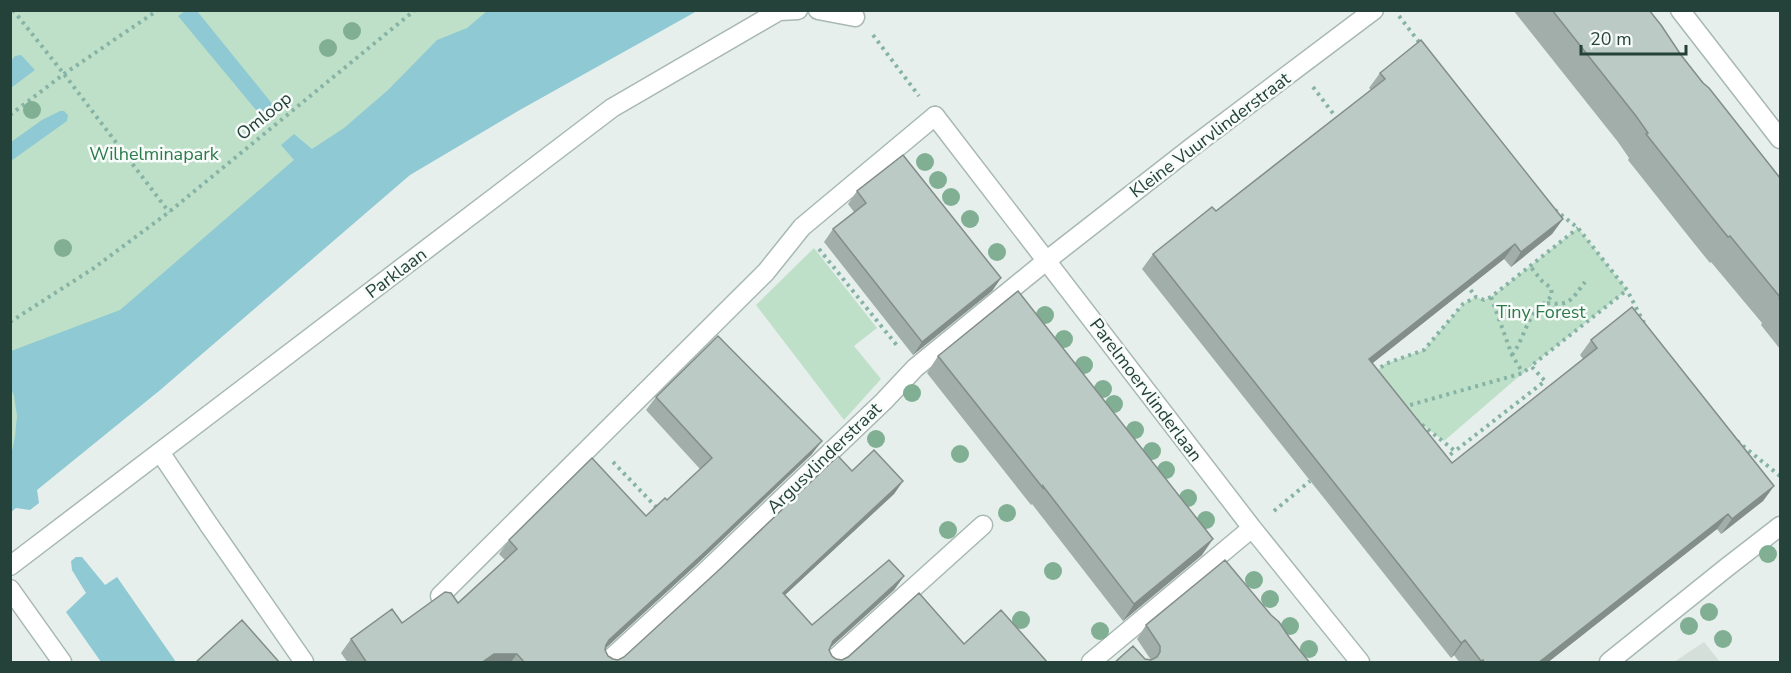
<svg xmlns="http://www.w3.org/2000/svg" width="1791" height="673" font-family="'Nunito Sans',sans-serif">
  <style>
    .built { fill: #d4dfda }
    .green { fill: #bfe0c8 }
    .water { fill: #8ec9d4 }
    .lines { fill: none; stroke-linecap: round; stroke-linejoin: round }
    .lane-casing { stroke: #a8b8b2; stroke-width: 21 }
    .street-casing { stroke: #a8b8b2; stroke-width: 21 }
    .path { stroke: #86b3a5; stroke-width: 4; stroke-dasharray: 3 4.5; stroke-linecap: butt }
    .lane { stroke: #fff; stroke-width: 18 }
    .street { stroke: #fff; stroke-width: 18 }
    .tree { fill: #80af93 }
    .wall { fill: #a1aea9 }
    .shaded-wall { fill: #838d89 }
    .building { fill: #bbcac4; stroke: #838d89; stroke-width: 1.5 }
    .labels { text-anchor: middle; stroke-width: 5; stroke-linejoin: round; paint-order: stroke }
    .street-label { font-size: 18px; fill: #24423a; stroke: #f7fbf9 }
    .park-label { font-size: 18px; fill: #2d7a4b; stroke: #f7fbf9 }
  </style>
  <rect width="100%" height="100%" fill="#e6efeb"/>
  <path class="built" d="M1704,642L1720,662H1674Z"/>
  <path class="green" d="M11,11H651L337,195L11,477Z
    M1578,228L1627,290L1531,366L1444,441L1400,408L1370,376L1385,364L1424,350L1463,304L1476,297L1484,300L1491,297Z
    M814,248L877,328L854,346L881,379L844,420L756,305Z"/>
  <path class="water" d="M185,11H197L274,106L261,116L178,16Z
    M487,11H697L518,111L410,175L159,391L37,490L39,503L30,510L16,508L11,512V456L15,436L17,416L14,396L11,388V351L120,310L294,160L281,145L294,134L312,149L344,128L388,90L437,40L467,28Z
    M21,55L35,70L11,88V61L15,56Z
    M60,111H64L68,115L67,121L11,161V142L42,120Z
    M76,557H82L105,585L117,577L176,662H101L66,612L86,593L72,570L71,561Z"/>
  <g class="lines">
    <g class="lane-casing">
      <path id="lane" d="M818,10L855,17
        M160,452L209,525
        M10,566L612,108L779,11L798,10
        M10,589L62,662
        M440,596L766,272L802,227L935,116
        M831,662L983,525"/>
    </g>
    <g class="street-casing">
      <path id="street" d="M1680,10L1780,139
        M935,116L1252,528L1360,662
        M209,525L304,662
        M607,662L703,574L884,401L915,368L1046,261L1192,147L1374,10
        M1091,662L1252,528
        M1609,662L1726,568L1780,526"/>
    </g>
    <path class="path" d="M13,10L64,74L169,212
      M1399,16L1422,46
      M873,35L919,96
      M1313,87L1338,120
      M10,115L64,74L158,10
      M1555,210L1578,228L1627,290L1644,323
      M819,249L899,348
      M1466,284L1476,297
      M1491,297L1512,355L1523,373
      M1547,303C1571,306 1571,300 1585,282
      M10,322L94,268L169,212L415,10
      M1512,355C1522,342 1525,325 1535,312C1540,306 1547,302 1552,295L1551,288L1542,281L1530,266
      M1375,372L1385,364L1424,350L1463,304L1476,297L1484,300L1491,297L1578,228
      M1403,407L1523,373L1531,366
      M1416,420L1455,451L1545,381L1531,366L1627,290
      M1737,441L1780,476
      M1444,459L1455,451
      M613,462L658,509
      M1274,511L1310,481"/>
    <use href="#lane" class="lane"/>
    <use href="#street" class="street"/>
  </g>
  <g class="tree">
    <circle cx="352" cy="31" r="9"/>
    <circle cx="328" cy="48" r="9"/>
    <circle cx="32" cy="110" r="9"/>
    <circle cx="925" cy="162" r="9"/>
    <circle cx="938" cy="180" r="9"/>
    <circle cx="951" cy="197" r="9"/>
    <circle cx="970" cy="219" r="9"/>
    <circle cx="63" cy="248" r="9"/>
    <circle cx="997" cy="252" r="9"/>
    <circle cx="1045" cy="315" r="9"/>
    <circle cx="1064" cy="339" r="9"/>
    <circle cx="1084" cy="365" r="9"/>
    <circle cx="1103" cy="389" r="9"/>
    <circle cx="912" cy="393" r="9"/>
    <circle cx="1114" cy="404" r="9"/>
    <circle cx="1135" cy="430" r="9"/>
    <circle cx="876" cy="439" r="9"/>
    <circle cx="1152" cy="451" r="9"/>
    <circle cx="960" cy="454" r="9"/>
    <circle cx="1166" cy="470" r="9"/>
    <circle cx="1188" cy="498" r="9"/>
    <circle cx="1007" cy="513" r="9"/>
    <circle cx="1206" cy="520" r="9"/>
    <circle cx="948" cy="530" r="9"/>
    <circle cx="1768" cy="554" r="9"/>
    <circle cx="1053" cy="571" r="9"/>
    <circle cx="1254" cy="580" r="9"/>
    <circle cx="1270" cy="599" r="9"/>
    <circle cx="1709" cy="612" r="9"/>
    <circle cx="1021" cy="620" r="9"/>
    <circle cx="1290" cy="626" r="9"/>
    <circle cx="1689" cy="626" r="9"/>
    <circle cx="1100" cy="631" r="9"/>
    <circle cx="1723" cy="639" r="9"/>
    <circle cx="1309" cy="649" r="9"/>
  </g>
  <path class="wall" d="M1513,10H1649L1681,55L1780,178V349L1761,325L1762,323L1711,262L1710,263L1693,242L1628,160L1629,158L1618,142Z
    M1380,73L1563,219L1552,234L1511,267L1504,259L1372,363L1452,463L1583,359L1580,355L1591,340L1774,486L1763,501L1721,534L1717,529L1547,663H1460L1454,655L1451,658L1142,269L1153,254L1216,211L1371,90L1369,88Z
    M857,191L1001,278L992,291L913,355L824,242L833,229L854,212L848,204Z
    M938,356L1202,555L1123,621L1032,504L1031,505L927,373Z
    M656,397L812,454L695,566L606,648L605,650L608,656L613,659L618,660L624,657L852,471L903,481L894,494L785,595L812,625L904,576L894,590L830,648L829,650L832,656L836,659L842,660L964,644L1048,663H348L341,653L351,639L402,623L458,603L505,560L499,554L509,540L646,516L667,500L700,469L646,410Z
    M1146,625L1289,637L1310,663H1114L1145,659L1151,660L1137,639Z"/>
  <path class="shaded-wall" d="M1563,219L1552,234L1511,267L1521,252Z
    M1515,244L1504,259L1359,374L1369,359Z
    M1001,278L992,291L913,355L922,342Z
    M822,441L812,454L695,566L599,654L609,640Z
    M903,481L894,494L773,606L783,593Z
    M1774,486L1763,501L1721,534L1732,519Z
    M1728,514L1717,529L1547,663H1538Z
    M1213,539L1202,555L1123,621L1134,604Z
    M904,576L894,590L823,654L833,641Z
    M1465,640L1454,655L1451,658L1461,643Z
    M494,654H517L510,663H481Z"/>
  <path class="building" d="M1552,10H1649L1661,25L1681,55L1703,83L1709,88L1780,178V300L1779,299L1780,297L1730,236L1728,237L1711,216L1646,134L1648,133L1636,116Z
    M1421,40L1563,219L1521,252L1515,244L1369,359L1452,463L1597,348L1591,340L1632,307L1774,486L1732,519L1728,514L1538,663H1485L1483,660L1481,661L1465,640L1461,643L1153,254L1212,207L1216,211L1385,79L1380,73Z
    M903,155L1001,278L922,342L833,229L866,203L857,191Z
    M1018,291L1213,539L1134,604L1043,486V488L938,356Z
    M718,336L822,441L705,552L609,640L606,645L605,650L608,656L613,659L618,660L624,657L720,569L838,456L852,471L874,450L903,481L783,593L812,625L889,560L904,576L833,641L829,650L832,656L836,659L842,660L848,657L919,593L964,644L1001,610L1048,663H525L517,654H494L481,663H367L351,639L392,609L402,623L445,592L451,593L458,603L517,549L509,540L592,458L646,516L665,498L667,500L712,458L656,397Z
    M1225,560L1271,615L1279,622L1289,637L1310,663H1114L1133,646L1145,659L1151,660L1157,657L1160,652V646L1146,625Z
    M242,620L280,663H195Z"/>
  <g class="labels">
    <g class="street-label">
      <text transform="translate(264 116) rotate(-39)" y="6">Omloop</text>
      <text transform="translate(1210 135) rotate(-37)" y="6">Kleine Vuurvlinderstraat</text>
      <text transform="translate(396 273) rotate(-37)" y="6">Parklaan</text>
      <text transform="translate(1146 390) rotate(53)" y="6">Parelmoervlinderlaan</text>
      <text transform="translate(824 458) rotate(-44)" y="6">Argusvlinderstraat</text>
    </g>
    <g class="park-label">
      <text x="154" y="160">Wilhelminapark</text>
      <text x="1541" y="318">Tiny Forest</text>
    </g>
  </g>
  <rect width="1791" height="673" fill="none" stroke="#24423a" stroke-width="24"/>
  <path d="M1581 45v9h105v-9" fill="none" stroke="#24423a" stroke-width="3"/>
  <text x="1590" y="45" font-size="18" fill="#24423a" stroke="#f7fbf9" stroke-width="4.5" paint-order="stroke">20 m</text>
</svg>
